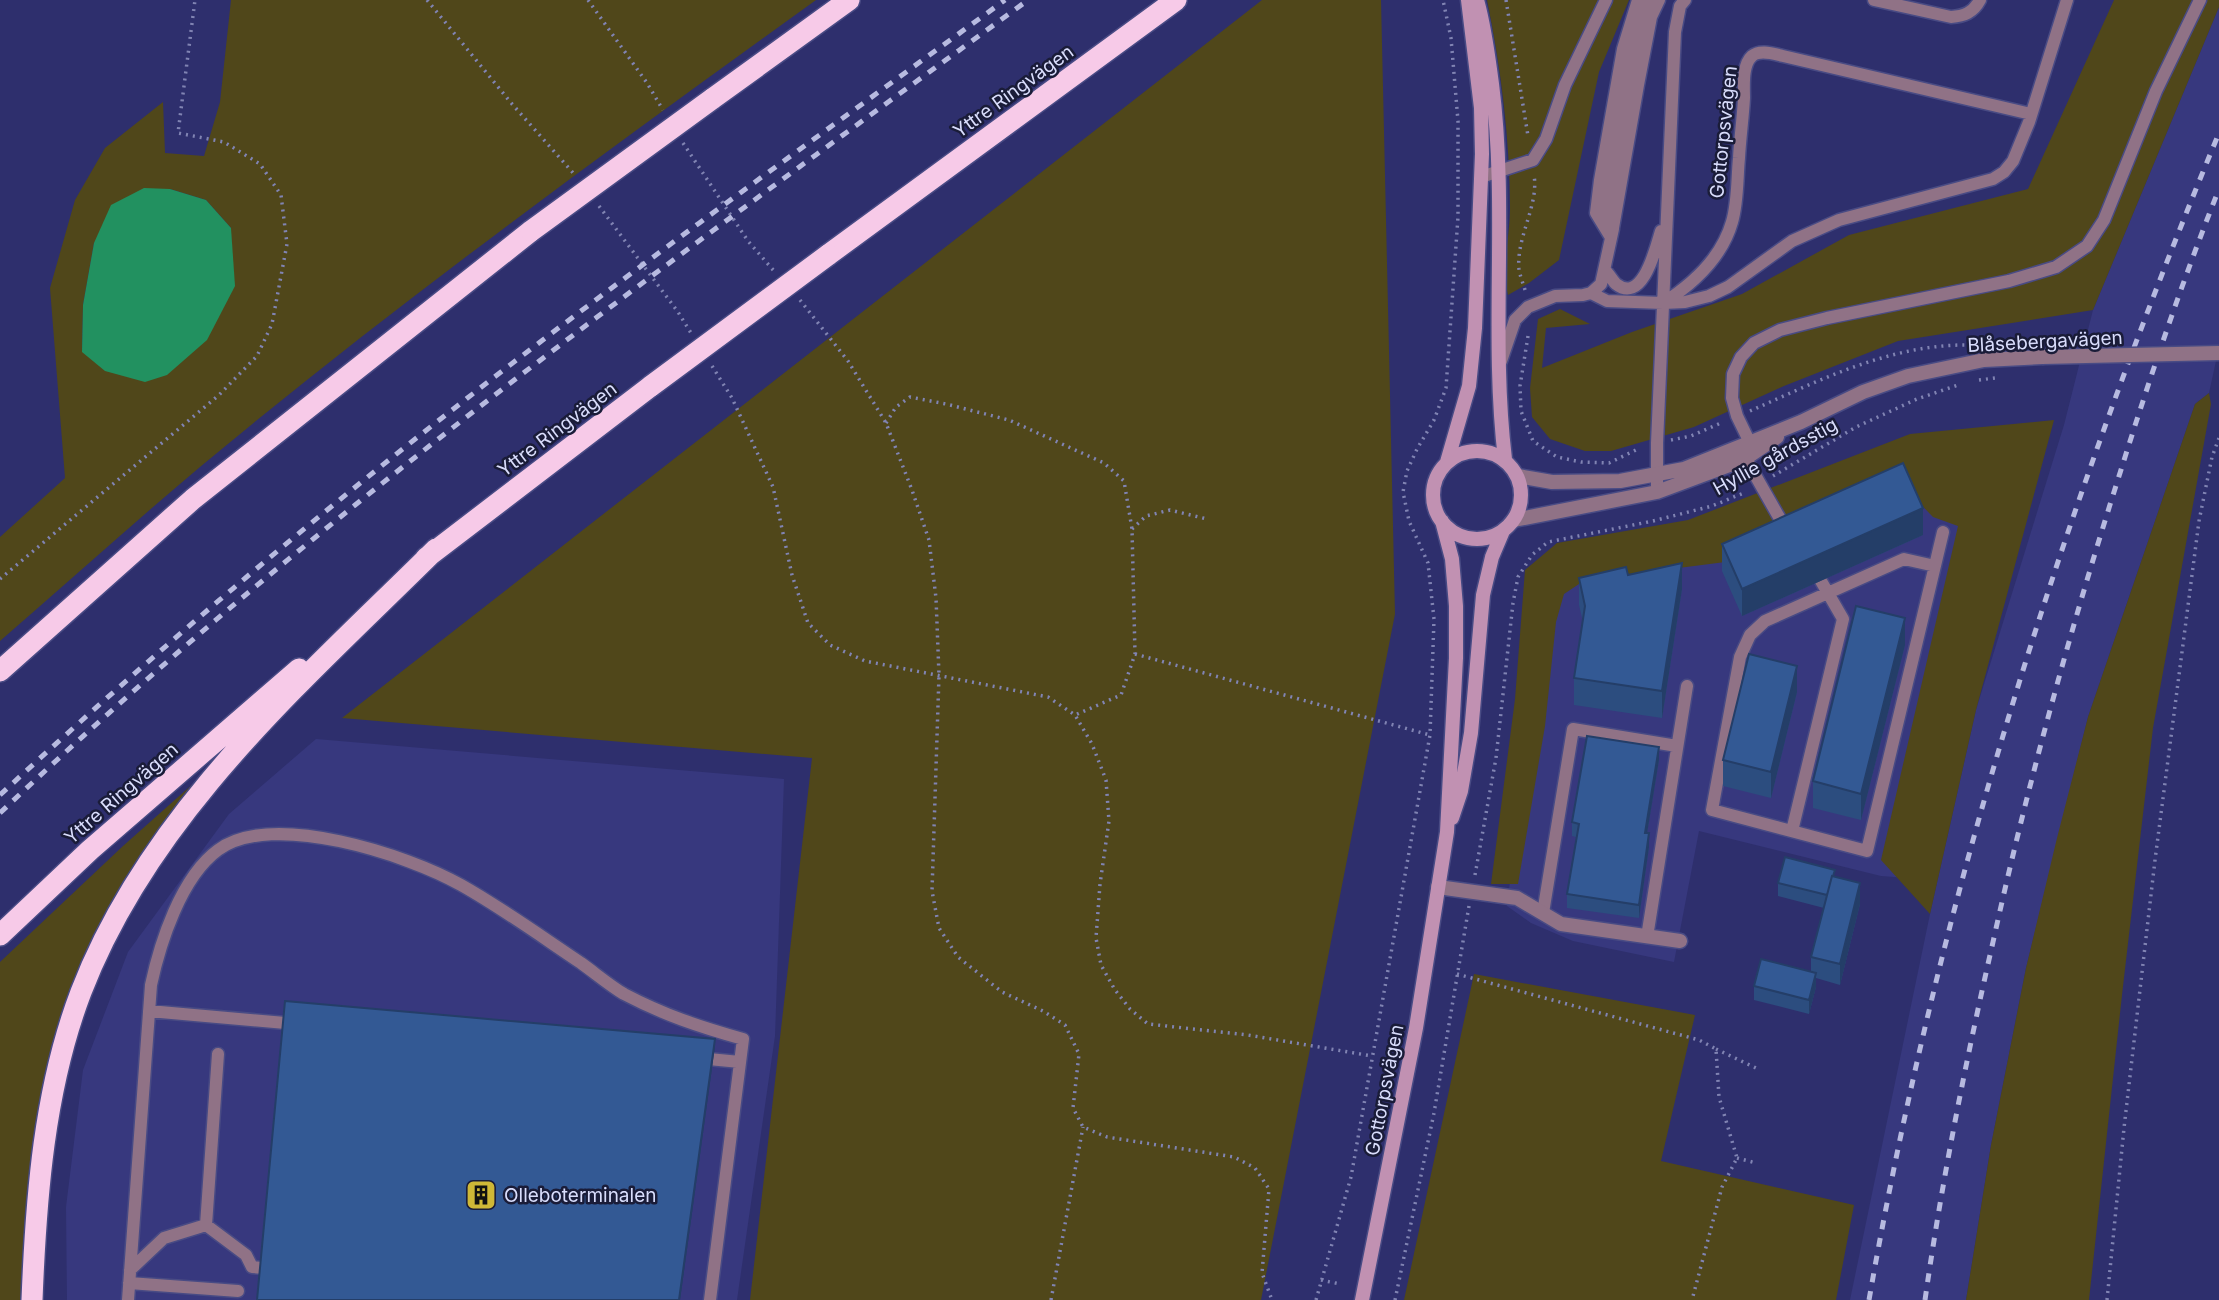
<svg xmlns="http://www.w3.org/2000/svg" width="2219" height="1300" font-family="Inter,sans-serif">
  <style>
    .built { fill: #37387e }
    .green { fill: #50471a; fill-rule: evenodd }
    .water { fill: #229160 }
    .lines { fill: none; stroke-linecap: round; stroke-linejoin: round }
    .lane-casing { stroke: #494b84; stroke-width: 15 }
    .street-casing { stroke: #494b84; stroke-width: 17 }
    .secondary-casing { stroke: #494b84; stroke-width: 17 }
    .highway-casing { stroke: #494b84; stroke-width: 24 }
    .path { stroke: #8184b3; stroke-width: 3.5; stroke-dasharray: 2 5; stroke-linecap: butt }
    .lane { stroke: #907286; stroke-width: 12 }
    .street { stroke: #907286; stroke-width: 14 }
    .secondary { stroke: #c191b2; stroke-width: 14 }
    .highway { stroke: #f7cae8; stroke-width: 21 }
    .rail { stroke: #b7bae0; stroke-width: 5; stroke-dasharray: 9 9; stroke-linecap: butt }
    .street-bridge-casing { stroke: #494b84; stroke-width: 17; stroke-linecap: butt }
    .highway-bridge-casing { stroke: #494b84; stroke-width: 24; stroke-linecap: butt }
    .street-bridge { stroke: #907286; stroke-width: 14 }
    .highway-bridge { stroke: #f7cae8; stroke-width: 21 }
    .wall { fill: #2c4d7f }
    .shaded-wall { fill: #243e68 }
    .building { fill: #335994; stroke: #243e68; stroke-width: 2 }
    .labels { text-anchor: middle; stroke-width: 5; stroke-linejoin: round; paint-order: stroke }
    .street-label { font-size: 19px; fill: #d9ddfc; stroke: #1a1c38 }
    .poi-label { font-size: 19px; fill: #d9ddfc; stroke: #1a1c38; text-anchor: start }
  </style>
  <rect width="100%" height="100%" fill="#2e2f6d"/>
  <path class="built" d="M2219,7V347L2209,393L2195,404L2088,717L2026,968L1991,1145L1966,1300H1850L1930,914L1976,710L2064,425L2093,310Z
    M2011,475L1908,878L1881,876L1699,831L1674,962L1573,941L1531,923L1507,906L1541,630L1556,588Z
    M316,739L784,779L775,1036L737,1300H67L66,1207L83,1070L128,952L229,814Z"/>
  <path class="green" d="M231,0H816C607,151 398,302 200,467C132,524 67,583 0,641V537L65,478L50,288L75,200L105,148L163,102L165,153L204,156L220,102ZM170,189L206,200L231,228L82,352L83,305L94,243Z
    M1262,0H1381L1395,614L1261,1300H750L812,758L342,718Z
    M1487,0H1629L1599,72L1559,260L1529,283L1508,295C1501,267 1510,237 1510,209C1510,140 1501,68 1487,0Z
    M2114,0H2219V7L2093,310L1898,341L1784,386L1694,427L1611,451H1585L1550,439L1532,417L1530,388L1538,319L1560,309L1590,324L1546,328L1542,368L1632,332L1742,294L1849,235L2028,189Z
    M2209,393L2211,404L2153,728L2122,995L2089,1300H1966L1991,1145L2026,968L2057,838L2088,717L2195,404Z
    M2054,420L1976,710L1930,914L1881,860L1958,526L1933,517L1903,486L1733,561L1585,580L1564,594L1556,622L1545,726L1518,884H1491L1515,699L1525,570L1557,543L1688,520L1910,434Z
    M195,782L128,877L86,951L56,1046L24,1300H0V962L123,846Z
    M1474,974L1695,1015L1661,1161L1854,1205L1836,1300H1404Z"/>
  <path class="water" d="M144,188L170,189L206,200L231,228L235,286L207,340L167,375L145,382L105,371L82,352L83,305L94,243L111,205Z"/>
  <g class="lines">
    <g class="lane-casing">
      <path id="lane" d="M1874,0L1951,17C1964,16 1973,13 1980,0
        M1481,177L1533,160L1546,139L1565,85L1606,0
        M1613,228L1638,85L1651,17L1659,0
        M1610,236L1596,213L1600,180L1623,49L1638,0
        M1605,270C1609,274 1612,280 1616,284C1643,305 1656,247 1661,231
        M1591,293L1607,301L1663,303L1685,302L1709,296L1728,287L1792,241L1839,220L1993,179L2004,172L2013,161L2029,122L2067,0
        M1663,303C1693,284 1722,257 1732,222C1738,202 1737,178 1739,158C1740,138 1743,118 1744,98C1744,86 1742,65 1752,56C1760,49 1774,54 1783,56L2031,114
        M1501,361L1515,320L1528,307L1555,296L1583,295L1591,293L1601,284L1613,229L1606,210L1609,187L1627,82L1642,14L1648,0
        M1753,449L1737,416L1732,398L1733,374L1741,357L1754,343L1780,330L1827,318L2009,281L2056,267L2087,246L2104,220L2156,91L2200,0
        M1742,452L1788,533
        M1657,492V443L1675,32L1680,6L1685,0
        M1935,566L1904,559L1765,621L1750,635L1740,657L1712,810L1867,851L1943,532
        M1792,831L1843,619L1821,581
        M1543,913L1573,729L1677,746
        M1647,937L1687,686
        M149,1011L297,1024
        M698,1058L740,1062
        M206,1225L246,1255L252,1267L275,1269
        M130,1270L164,1238L206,1225L218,1054
        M129,1283L238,1291
        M128,1300L151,985C160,943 181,877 218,850C272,810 408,855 461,885C502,908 542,937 581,963C595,973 609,985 624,994C664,1015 700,1027 743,1039L710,1300"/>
    </g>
    <g class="street-casing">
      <path id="street" d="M1518,476L1552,482L1620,481L1684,469L1801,422L1863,392L1908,376L1984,360L2042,357
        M1514,520L1657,492L1743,460L1777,437
        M1438,887L1517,898L1561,924L1680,941"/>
    </g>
    <g class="secondary-casing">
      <path id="secondary" d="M1477,0C1485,28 1488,55 1492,84C1508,209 1490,335 1505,459
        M1433 495a44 44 0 1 1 88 0a44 44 0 1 1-88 0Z
        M1447,462L1469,386L1475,328L1482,154L1481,108L1468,0
        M1452,818L1461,791L1471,733L1483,595L1492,557L1503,531
        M1362,1300L1416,1028L1447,832L1456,658V606L1452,559L1442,521"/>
    </g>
    <g class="highway-casing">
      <path id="highway" d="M712,99L849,0
        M828,255L1176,0
        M426,558L651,386
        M0,671L193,499L531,231
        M0,935L90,850L299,669
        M32,1300C36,1197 44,1089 81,992C150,812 303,681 436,549"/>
    </g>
    <path class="path" d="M427,0L512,104L575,175
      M588,0L647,83L663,110
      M1506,0L1528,136
      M683,143L748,241L774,271
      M599,206L678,312L691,333
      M1525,290C1523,283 1520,276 1519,269C1516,237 1539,206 1534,175
      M800,300L848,361L886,423L912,490L929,540L936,598L939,675L932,891L939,928L958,957L1002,992L1043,1011L1065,1025L1079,1054L1073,1108L1083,1127L1107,1137L1234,1157L1255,1168L1269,1189L1262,1273L1272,1300
      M1528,336L1520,386L1521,411L1533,441L1557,457L1581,462L1609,463L1640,448
      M712,366L732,398L773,487L792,575L808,623L830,645L865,661L1048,697L1075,715L1092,744L1106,780L1109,821L1100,884L1096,938L1101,965L1115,990L1130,1009L1148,1024L1248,1035L1372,1056
      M1979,380L1995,378
      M1750,411C1818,381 1889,345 1965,345
      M886,423L896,407L910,397L946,404L1009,420L1104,463L1124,481L1132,529L1135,654L1121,695L1075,715
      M1671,440L1691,436L1723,422
      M1773,476L1856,427L1917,399L1961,384
      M1132,529L1146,516L1170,510L1207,519
      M0,579L219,395L257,356L272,324L287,244L281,195L260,164L224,142L178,133L195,0
      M1135,654L1430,735
      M1475,875L1496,758L1513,603L1518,577L1532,555L1548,542L1653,521L1712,506L1746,492
      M1457,974L1699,1040L1716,1049L1719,1097L1737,1158L1722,1187L1692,1300
      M1716,1049L1756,1068
      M1737,1158L1756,1163
      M1321,1280L1340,1284
      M1051,1300L1083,1127
      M1316,1300L1351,1177L1430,735L1434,619L1428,563L1409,521L1403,492L1407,471L1417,449L1434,420L1446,388L1458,217V121L1451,38L1443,0
      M1395,1300L1434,1113L1469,906
      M2107,1300L2124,1128L2155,860L2199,521L2212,457L2219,438"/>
    <use href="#lane" class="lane"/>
    <use href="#street" class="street"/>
    <use href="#secondary" class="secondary"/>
    <use href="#highway" class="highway"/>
    <path class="rail" d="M0,795C148,658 302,527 461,403C639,264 823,133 1005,0
      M0,813C318,512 675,258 1028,0
      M1869,1300C1939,899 2063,508 2219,133
      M1925,1300C1942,1180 1966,1060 1993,942C2028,783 2071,627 2120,473C2150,377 2182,282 2219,189"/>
    <g class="street-bridge-casing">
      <path id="street-bridge" d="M2042,357L2219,353"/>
    </g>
    <g class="highway-bridge-casing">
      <path id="highway-bridge" d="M531,231L712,99
        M651,386L828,255"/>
    </g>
    <use href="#street-bridge" class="street-bridge"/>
    <use href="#highway-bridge" class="highway-bridge"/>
  </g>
  <path class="wall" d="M1923,535L1742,616L1722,571V544Z
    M1628,575L1682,589L1662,718L1574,705V678L1583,622L1579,605V578Z
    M1905,645L1861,820L1813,808V781Z
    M1797,692L1771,798L1723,786V760Z
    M1659,760L1647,833L1649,847L1639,918L1567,908V894L1576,837L1572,836V822Z
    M1835,877L1860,904L1840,985L1816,978V987L1809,1014L1754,1000V986L1811,972V957L1824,908L1778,896V883Z"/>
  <path class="shaded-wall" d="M1923,508V535L1742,616V589Z
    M1682,563V589L1662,718V691Z
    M1905,618V645L1861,820V794Z
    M1797,666V692L1771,798V772Z
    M1659,747V760L1645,846V833Z
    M1649,833V847L1639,918V905Z
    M1860,883V904L1840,985V964Z
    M1816,973V987L1809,1014V1000Z
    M715,1039V1046L680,1300H679Z"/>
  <path class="building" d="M1903,463L1923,508L1742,589L1722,544Z
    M1682,563L1662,691L1574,678L1585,606L1579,578L1626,567L1628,575Z
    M1856,606L1905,618L1861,794L1813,781Z
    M1749,654L1797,666L1771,772L1723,760Z
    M1587,736L1659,747L1645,833H1649L1639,905L1567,894L1579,824L1572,822Z
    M1785,857L1835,870L1833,876H1832L1827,895L1778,883Z
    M1832,876L1860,883L1840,964L1811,957Z
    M1761,959L1816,973L1809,1000L1754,986Z
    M285,1001L715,1039L679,1300H257Z"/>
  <defs>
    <g id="building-square" transform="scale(1.575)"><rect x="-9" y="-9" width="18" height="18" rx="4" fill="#cfb837" stroke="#1a1c38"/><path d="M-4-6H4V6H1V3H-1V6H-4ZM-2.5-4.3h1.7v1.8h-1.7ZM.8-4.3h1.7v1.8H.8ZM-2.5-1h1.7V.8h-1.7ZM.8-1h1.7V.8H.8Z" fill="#111"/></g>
  </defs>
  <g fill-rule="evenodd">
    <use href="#building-square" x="481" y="1195"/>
  </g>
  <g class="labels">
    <g class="street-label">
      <text transform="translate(1013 91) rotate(-36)" y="7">Yttre Ringvägen</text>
      <text transform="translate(1723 132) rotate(-84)" y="7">Gottorpsvägen</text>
      <text transform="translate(2045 341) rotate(-3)" y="7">Blåsebergavägen</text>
      <text transform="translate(557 429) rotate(-37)" y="7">Yttre Ringvägen</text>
      <text transform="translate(1775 456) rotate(-29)" y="7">Hyllie gårdsstig</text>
      <text transform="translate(121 793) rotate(-41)" y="7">Yttre Ringvägen</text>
      <text transform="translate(1384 1090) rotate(-79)" y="7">Gottorpsvägen</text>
    </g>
    <g class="poi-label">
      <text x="504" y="1202">Olleboterminalen</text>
    </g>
  </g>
</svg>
